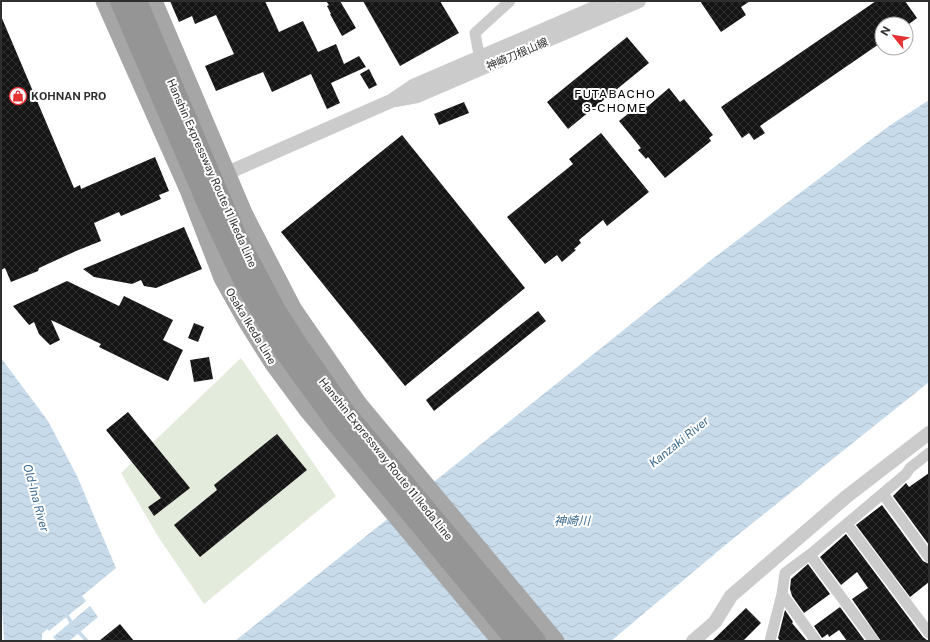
<svg xmlns="http://www.w3.org/2000/svg" width="930" height="642" font-family="'Public Sans','Noto Sans JP',sans-serif">
  <style>
    .pitch { fill: #e3ebdc }
    .water { fill: url(#water-waves) }
    .lines { fill: none; stroke-linecap: round; stroke-linejoin: round }
    .stream { stroke: #c8dbeb; stroke-width: 3.5 }
    .building { fill: url(#building-cross-hatch) }
    .minor { stroke: #cbcbcb; stroke-width: 11 }
    .tertiary { stroke: #cbcbcb; stroke-width: 14 }
    .primary { stroke: #a6a6a6; stroke-width: 17 }
    .motorway-bridge { stroke: #959595; stroke-width: 20 }
    .labels { text-anchor: middle; stroke-width: 4; stroke-linejoin: round; paint-order: stroke }
    .street-label { font-size: 11px; fill: #2e2e2e; stroke: #fff }
    .poi-label { font-size: 11px; font-weight: bold; fill: #2e2e2e; stroke: #fff; text-anchor: start }
    .neighbourhood-label { font-size: 12px; letter-spacing: 1px; fill: #000; stroke: #fff }
    .water-label { font-size: 12px; font-style: italic; fill: #3c6b90; stroke: #fff }
  </style>
  <defs>
    <pattern id="water-waves" width="16" height="10" patternUnits="userSpaceOnUse"><rect width="16" height="10" fill="#c8dbeb"/><path d="M0 5q4-4 8 0t8 0" fill="none" stroke="#acbcca"/></pattern>
    <pattern id="building-cross-hatch" width="8" height="8" patternUnits="userSpaceOnUse"><rect width="8" height="8" fill="#151515"/><path d="M0 0l8 8M0 8l8-8" fill="none" stroke="#2f2f2f"/></pattern>
  </defs>
  <rect width="100%" height="100%" fill="#fff"/>
  <path class="pitch" d="M241,358L336,496L204,604L159,538L121,473Z"/>
  <path class="water" d="M929,100V382L729,542L611,641H235L711,260L889,126Z
    M1,358L48,421L77,476L116,568L82,596L86,601L49,631L47,629L42,634V641H4L1,588Z
    M90,606L98,617L69,641H57L53,637Z"/>
  <g class="lines">
    <path class="stream" d="M66,614L73,625
      M77,630L87,641"/>
  </g>
  <path class="building" d="M170,1H265L279,32L303,21L318,52L336,44L344,64L359,56L366,67L331,83L340,103L327,109L311,74L272,92L263,72L216,91L205,66L234,54L216,15L195,24L192,16L179,22Z
    M326,1H340L356,28L342,36L330,14H331L327,6L329,5Z
    M363,1H440L459,33L400,66Z
    M700,1H750L741,7L746,15L721,32Z
    M876,1H905L917,18L909,24H882V42L760,126L765,133L754,140L749,133L742,138L721,107Z
    M1,16L74,188L80,185L81,189L155,157L169,191L159,195L161,199L121,216L119,212L94,223L101,241L76,251L39,268L38,271L11,282L5,268L1,270Z
    M627,37L649,63L568,129L547,102Z
    M369,69L377,85L369,89L360,74Z
    M669,88L680,102L684,99L713,135L709,138L711,141L665,178L648,157L646,159L638,150L641,148L619,121L643,102L647,107Z
    M464,102L469,113L439,125L434,114Z
    M601,133L649,192L607,226L603,220L579,240L581,243L574,249L576,250L562,262L557,255L545,264L507,217L573,164L569,159Z
    M402,135L525,288L405,386L281,232Z
    M184,227L202,269L156,288L144,286L141,280L132,284L94,277L83,269Z
    M67,281L119,306L124,296L173,320L163,340L183,350L168,381L99,347L101,344L51,320L60,340L50,345L39,334L34,322L29,325L13,306Z
    M538,311L546,321L434,411L426,400Z
    M194,323L204,327L198,342L188,338Z
    M209,357L213,379L194,382L190,360Z
    M128,412L190,488L154,516L148,507L161,498L106,430Z
    M277,434L307,470L200,557L174,525L217,490L214,485Z
    M929,473V545L893,496L906,483L909,487Z
    M882,505L923,561L929,564V582L910,597L856,525Z
    M846,534L923,637L928,641H881L852,599L868,588L857,572L841,585L820,557Z
    M808,564L830,594L804,613L792,596L790,589L791,579Z
    M840,607L865,641H847L839,630L829,637L828,634L822,638L814,626Z
    M746,608L761,623L743,641H712Z
    M785,610L793,622L792,623L807,641H780L778,638Z
    M120,624L134,641H99Z"/>
  <g class="lines">
    <path class="minor" d="M481,65L475,33L510,1
      M883,494L929,557
      M847,524L929,633
      M810,555L874,641
      M782,594L816,641
      M770,641L782,594L785,573L812,553L906,474L910,468L929,453"/>
    <path class="tertiary" d="M396,100L417,96L639,1
      M218,177L391,101L413,86L610,1
      M693,641L715,622L731,596L846,497L929,433"/>
    <path class="primary" d="M104,1L188,190L222,278L246,321L273,364L307,410L500,641
      M154,1L245,215L293,308L359,404L556,641"/>
    <path class="motorway-bridge" d="M120,1L209,208L242,278L284,351L336,423L516,641
      M137,1L237,237L255,271L274,307L296,342L345,412L536,641"/>
  </g>
  <defs>
    <g id="shop-ring" transform="scale(0.9)"><circle r="9.5" fill="#fff" stroke="#e43134" stroke-width="1.5"/><path d="M-5-2.5h2.3a2.7 3.5 0 0 1 5.4 0H5L5.5 6h-11ZM-1.5-2.5h3a1.5 2.3 0 0 0-3 0Z" fill="#e43134"/></g>
  </defs>
  <g fill-rule="evenodd">
    <use href="#shop-ring" x="18" y="96"/>
  </g>
  <g class="labels">
    <g class="street-label">
      <text transform="translate(517 54) rotate(-23)" y="4">神崎刀根山線</text>
      <text transform="translate(212 173) rotate(66)" y="4">Hanshin Expressway Route 11 Ikeda Line</text>
      <text transform="translate(251 326) rotate(59)" y="4">Osaka Ikeda Line</text>
      <text transform="translate(386 459) rotate(51)" y="4">Hanshin Expressway Route 11 Ikeda Line</text>
    </g>
    <g class="poi-label">
      <text x="31" y="100">KOHNAN PRO</text>
    </g>
    <g class="neighbourhood-label">
      <text x="615" y="98">FUTABACHO<tspan x="615" dy="14">3-CHOME</tspan></text>
    </g>
    <g class="water-label">
      <text transform="translate(679 442) rotate(-39)" y="4">Kanzaki River</text>
      <text transform="translate(36 498) rotate(75)" y="4">Old-Ina River</text>
      <text x="572" y="525">神崎川</text>
    </g>
  </g>
  <rect width="930" height="642" fill="none" stroke="#2e2e2e" stroke-width="4"/>
  <g transform="translate(894 36) rotate(300)"><circle r="19" fill="#ffffff" stroke="#ababab"/>
  <path d="M0-3L7 15L0 10L-7 15Z" fill="#e43134"/>
  <text y="-6" font-size="11" font-weight="bold" text-anchor="middle" fill="#2e2e2e">N</text>
  </g>
</svg>
